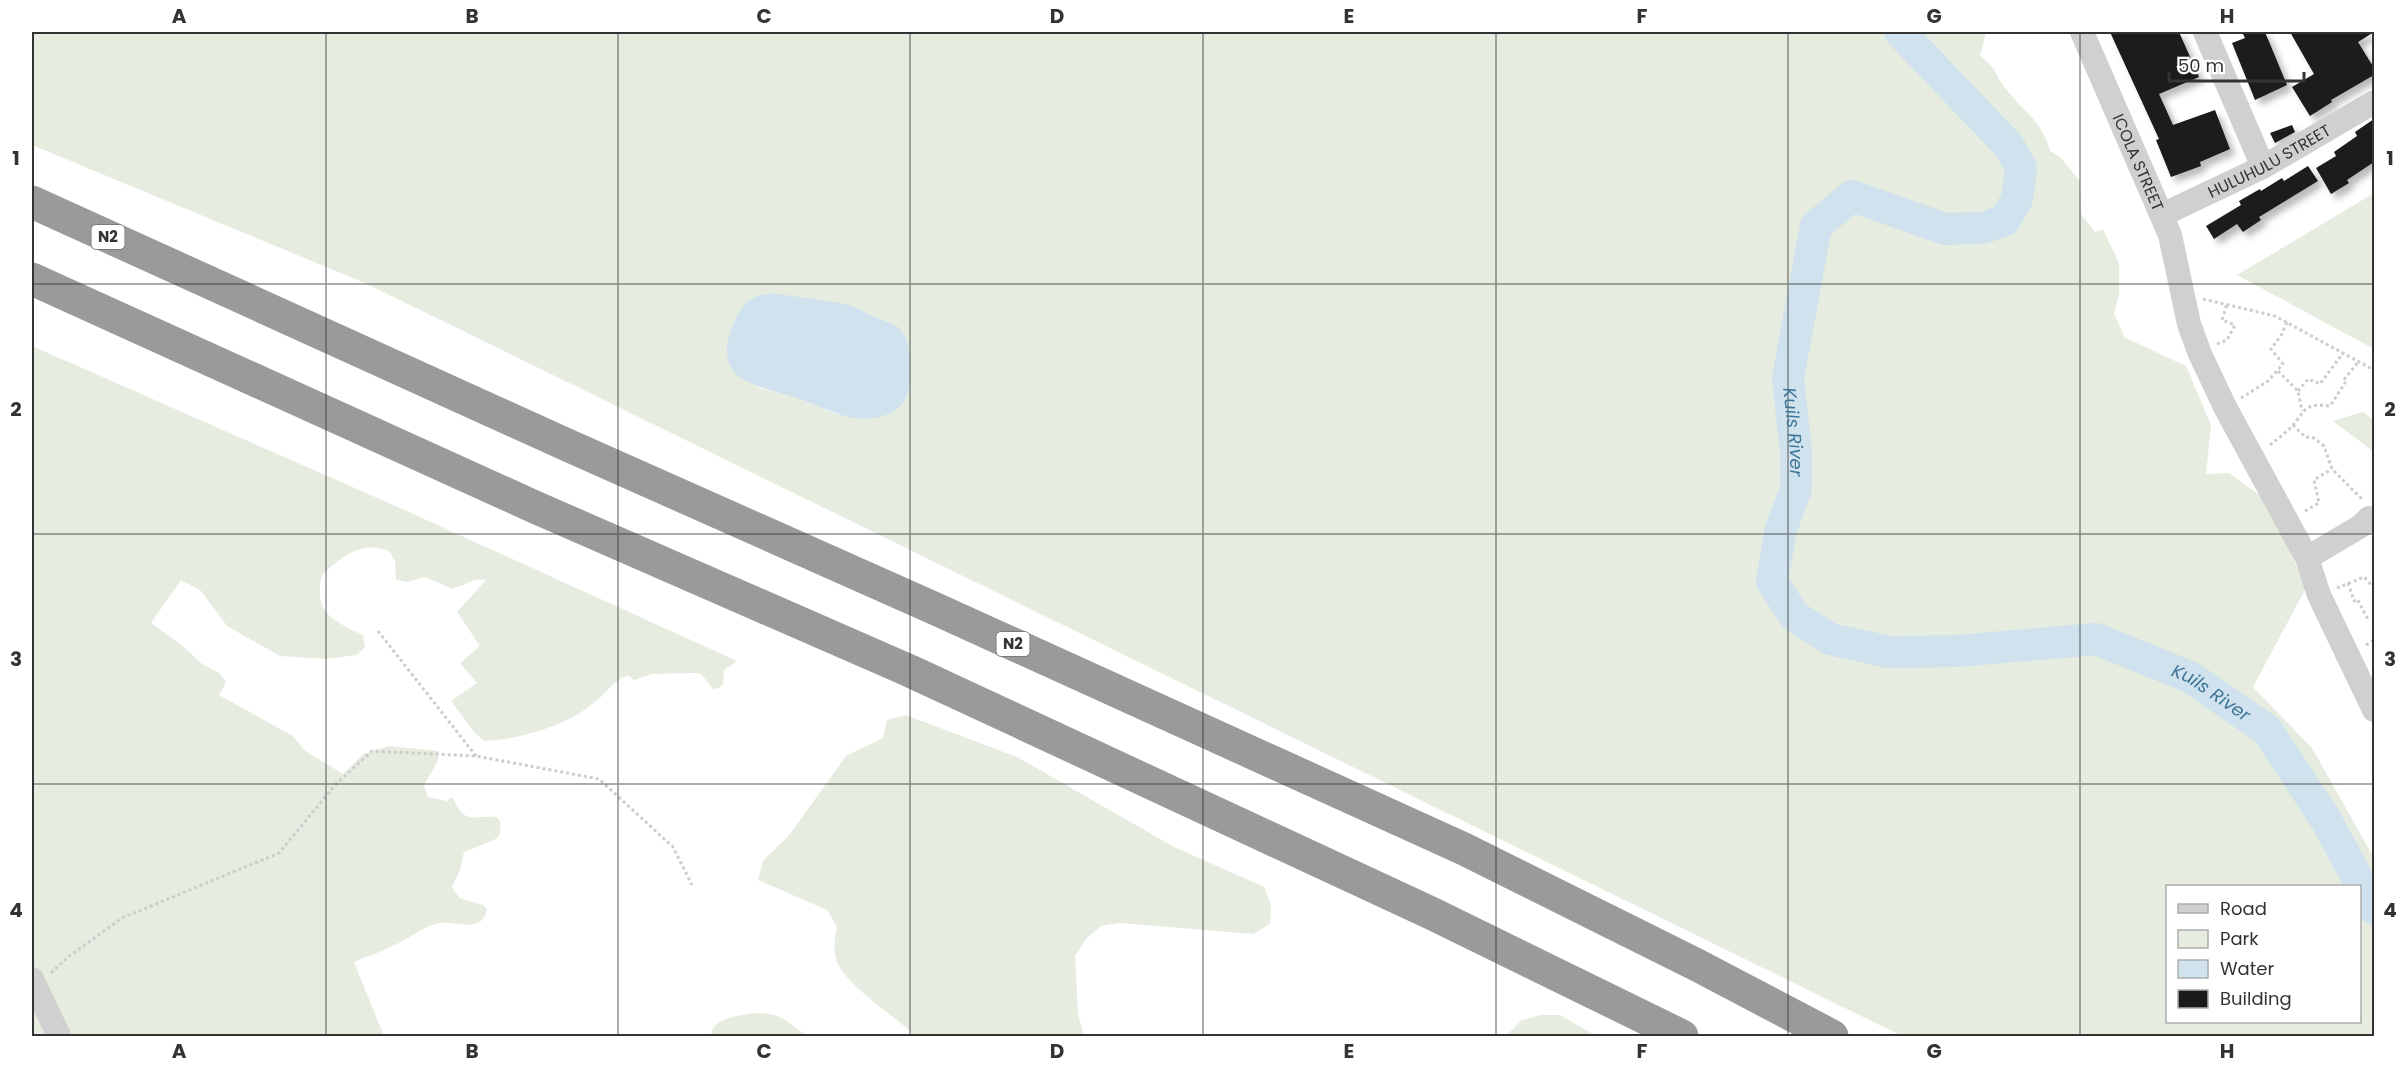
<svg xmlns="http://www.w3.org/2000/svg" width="2406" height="1068" font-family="Poppins,sans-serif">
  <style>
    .green { fill: #e6ecdf; fill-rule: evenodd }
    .water { fill: #cfe2ee }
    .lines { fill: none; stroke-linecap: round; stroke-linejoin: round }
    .river { stroke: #cfe2ee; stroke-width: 32 }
    .building { fill: #1a1a1a; filter: url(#shadow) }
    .path { stroke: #cdcdcd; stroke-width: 3; stroke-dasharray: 3 3; stroke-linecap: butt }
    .minor { stroke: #d0d0d0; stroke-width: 24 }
    .highway { stroke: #9a9a9a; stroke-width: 33 }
    .grid { fill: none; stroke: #333; stroke-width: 1.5; stroke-opacity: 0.55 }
    .labels { text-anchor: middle; stroke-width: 6; stroke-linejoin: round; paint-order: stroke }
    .shield { fill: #fff; stroke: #707070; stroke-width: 1.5 }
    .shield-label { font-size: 15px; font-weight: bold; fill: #333 }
    .street-label { font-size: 16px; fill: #333; stroke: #fff }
    .water-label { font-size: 18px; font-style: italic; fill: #3f7597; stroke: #fff }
    .neatline { fill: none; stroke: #333; stroke-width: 2 }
    .grid-label { font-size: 20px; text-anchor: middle; font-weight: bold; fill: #333 }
  </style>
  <defs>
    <filter id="shadow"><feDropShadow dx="5.5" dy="5.5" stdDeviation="3" flood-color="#0004"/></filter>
  </defs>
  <rect width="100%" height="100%" fill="#fff"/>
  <path class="green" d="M32,32H1986L1980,56C1997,68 1994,74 2006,89C2023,112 2042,120 2050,151L2060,157L2080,181L2081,214L2095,232L2103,229L2119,263V295L2114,313L2124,337L2186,366L2211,425L2206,474L2229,473L2269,502L2306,588L2253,687L2312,748L2374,858V1036H1902L367,284L32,145ZM910,381L906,398L893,412L837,414L794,397L757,387ZM2168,886H2360V1022H2168Z
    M2374,193V349L2237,275Z
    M32,346L391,504L737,661L724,670L723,684L719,688L713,689L701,674L695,673L652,674L634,680L629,676L623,677C611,684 603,697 591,705C565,726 517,740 484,741L474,732L451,701L477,683L460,663L480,646L457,612L486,580H475L452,589L425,577L407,582L396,580L395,561L389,551C362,540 342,556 322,575C313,613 332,620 363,635L365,647L357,655L326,659L280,656L227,626L201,591L181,580L151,623L184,647L202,664L219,673L226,682L219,695L293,736L304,750L343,774L363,754L388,746L439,751L437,763L424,785L428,797L447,801L452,797C455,802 458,809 462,813C476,827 508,801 499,836L494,840L464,852L460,870L452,887L459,898L483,905L487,909C483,934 456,921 439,923C426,925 413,936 401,942C386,950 370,955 354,962L384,1036H32Z
    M2363,412L2374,420V452L2333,421Z
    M906,715L1019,758L1174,847L1264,887L1271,905L1270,924L1253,934L1120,923L1101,926L1086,939L1075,956L1078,1014L1084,1036H913L908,1029C889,1013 848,985 838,964C832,952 835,938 837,926L827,910L758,880L763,861L790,834L846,756L883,738L887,720Z
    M757,1013C786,1014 786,1023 808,1036H711C712,1017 742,1015 757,1013Z
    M1540,1015H1560L1596,1036H1506L1522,1020Z"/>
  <path class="water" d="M772,293C796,297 821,299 845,304C856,307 868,314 879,319C885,321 895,324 899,328C909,337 909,350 910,362C910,373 911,387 906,398C897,418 868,421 849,417C829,412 813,403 793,397C754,384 711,381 733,325C743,302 749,297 772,293Z"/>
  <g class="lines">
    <path class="river" id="s1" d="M1900,32L2009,146L2021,168L2017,199L2005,220L1983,228L1945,229L1852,196L1816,226L1788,378L1796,452V489L1781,529L1772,581L1794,616L1830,639L1889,652L1958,651L2096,639L2190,677L2267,730L2326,820L2374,909"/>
  </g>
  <path class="building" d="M2110,32H2179L2199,77L2159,94L2173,125L2215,110L2230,149L2200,162L2201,166L2171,177L2156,140L2159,139Z
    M2242,32H2265L2287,85L2255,100L2232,43L2245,38Z
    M2290,32H2374L2358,42L2374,68V75L2331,100L2332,102L2310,116L2292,87L2314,74Z
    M2374,119V162L2347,180L2349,183L2331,194L2316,168L2336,156L2334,152L2357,136L2355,132Z
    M2292,125L2295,132L2275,143L2270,133Z
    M2308,166L2318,181L2259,217L2261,220L2243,232L2237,224L2214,239L2206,226L2241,205L2239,201L2260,189L2261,191L2282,178L2284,181Z"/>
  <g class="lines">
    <path class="path" d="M2203,299L2275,316L2374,370
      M2217,344L2227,340L2235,325L2222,320L2227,304
      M2278,371L2298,391L2302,411
      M2298,391L2308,379L2320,384L2343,353
      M2241,398L2268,381L2283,364L2271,349L2282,334L2287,322
      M2293,425L2305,437L2314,438L2324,446L2332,469L2362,499
      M2270,445C2277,439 2286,433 2292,426C2307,409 2304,403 2330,406L2345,383L2343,381L2359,361
      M2305,511L2319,503L2314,480L2332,469
      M2348,583L2354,601L2357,599L2369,621
      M2337,588L2364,577L2374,588
      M378,631L476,756
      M2366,645L2374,640
      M51,973L68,957L122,918L279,853L336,784L372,751L476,756L599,779L673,847L692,885"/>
    <g class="minor">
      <path id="s2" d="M2082,32L2170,235L2189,324L2200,354L2225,407L2307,558L2319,595L2374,710"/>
      <path d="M2205,32L2263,167"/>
      <path id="s3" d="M2162,215L2263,167L2374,102"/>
      <path d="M2307,558L2361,526L2369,518"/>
      <path d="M32,979L59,1036"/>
    </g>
    <path class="highway" d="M32,202L565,444L938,610L1464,849L1697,965L1832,1036
      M32,279L537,508L910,671L1433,914L1682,1036"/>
  </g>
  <path class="grid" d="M326,32V1036M618,32V1036M910,32V1036M1203,32V1036M1496,32V1036M1788,32V1036M2080,32V1036M32,284H2374M32,534H2374M32,784H2374"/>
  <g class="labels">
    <g class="shield">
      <rect x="91.5" y="225" width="33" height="24" rx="4.5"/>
      <rect x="996.5" y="632" width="33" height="24" rx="4.5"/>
    </g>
    <g class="shield-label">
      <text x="108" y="242">N2</text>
      <text x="1013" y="649">N2</text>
    </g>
    <g class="street-label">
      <text dy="6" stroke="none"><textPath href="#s3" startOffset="120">HULUHULU STREET</textPath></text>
      <text dy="6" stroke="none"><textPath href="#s2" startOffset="142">ICOLA STREET</textPath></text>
    </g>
    <g class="water-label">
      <text dy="6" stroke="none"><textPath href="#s1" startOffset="654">Kuils River</textPath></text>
      <text dy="6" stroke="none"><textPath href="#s1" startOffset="1286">Kuils River</textPath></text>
    </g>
  </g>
  <rect width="2406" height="1068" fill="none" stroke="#ffffff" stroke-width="66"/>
  <rect x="2166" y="885" width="195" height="138" fill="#ffffff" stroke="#adadad" stroke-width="1.5"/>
  <rect x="2178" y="904" width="30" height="9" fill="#d0d0d0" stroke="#adadad" stroke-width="1.5"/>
  <text x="2220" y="915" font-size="18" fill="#333333">Road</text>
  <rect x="2178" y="930" width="30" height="18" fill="#e6ecdf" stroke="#adadad" stroke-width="1.5"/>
  <text x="2220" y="945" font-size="18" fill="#333333">Park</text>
  <rect x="2178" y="960" width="30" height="18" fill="#cfe2ee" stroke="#adadad" stroke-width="1.5"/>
  <text x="2220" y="975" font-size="18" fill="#333333">Water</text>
  <rect x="2178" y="990" width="30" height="18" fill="#1a1a1a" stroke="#adadad" stroke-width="1.5"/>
  <text x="2220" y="1005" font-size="18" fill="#333333">Building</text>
  <path d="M2169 72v9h135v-9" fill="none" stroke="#333333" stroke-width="3"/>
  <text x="2178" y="72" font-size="18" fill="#333333" stroke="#ffffff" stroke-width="4.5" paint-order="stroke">50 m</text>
  <rect x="33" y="33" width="2340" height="1002" class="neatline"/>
  <g class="grid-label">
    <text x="179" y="23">A</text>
    <text x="472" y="23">B</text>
    <text x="764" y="23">C</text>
    <text x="1057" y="23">D</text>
    <text x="1349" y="23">E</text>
    <text x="1642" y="23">F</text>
    <text x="1934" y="23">G</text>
    <text x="2227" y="23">H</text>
    <text x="16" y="165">1</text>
    <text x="2390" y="165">1</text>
    <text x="16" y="416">2</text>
    <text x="2390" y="416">2</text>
    <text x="16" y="666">3</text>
    <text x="2390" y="666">3</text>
    <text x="16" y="917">4</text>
    <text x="2390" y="917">4</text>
    <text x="179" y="1058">A</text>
    <text x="472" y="1058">B</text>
    <text x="764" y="1058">C</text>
    <text x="1057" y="1058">D</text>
    <text x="1349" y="1058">E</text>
    <text x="1642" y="1058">F</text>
    <text x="1934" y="1058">G</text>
    <text x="2227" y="1058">H</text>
  </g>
</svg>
